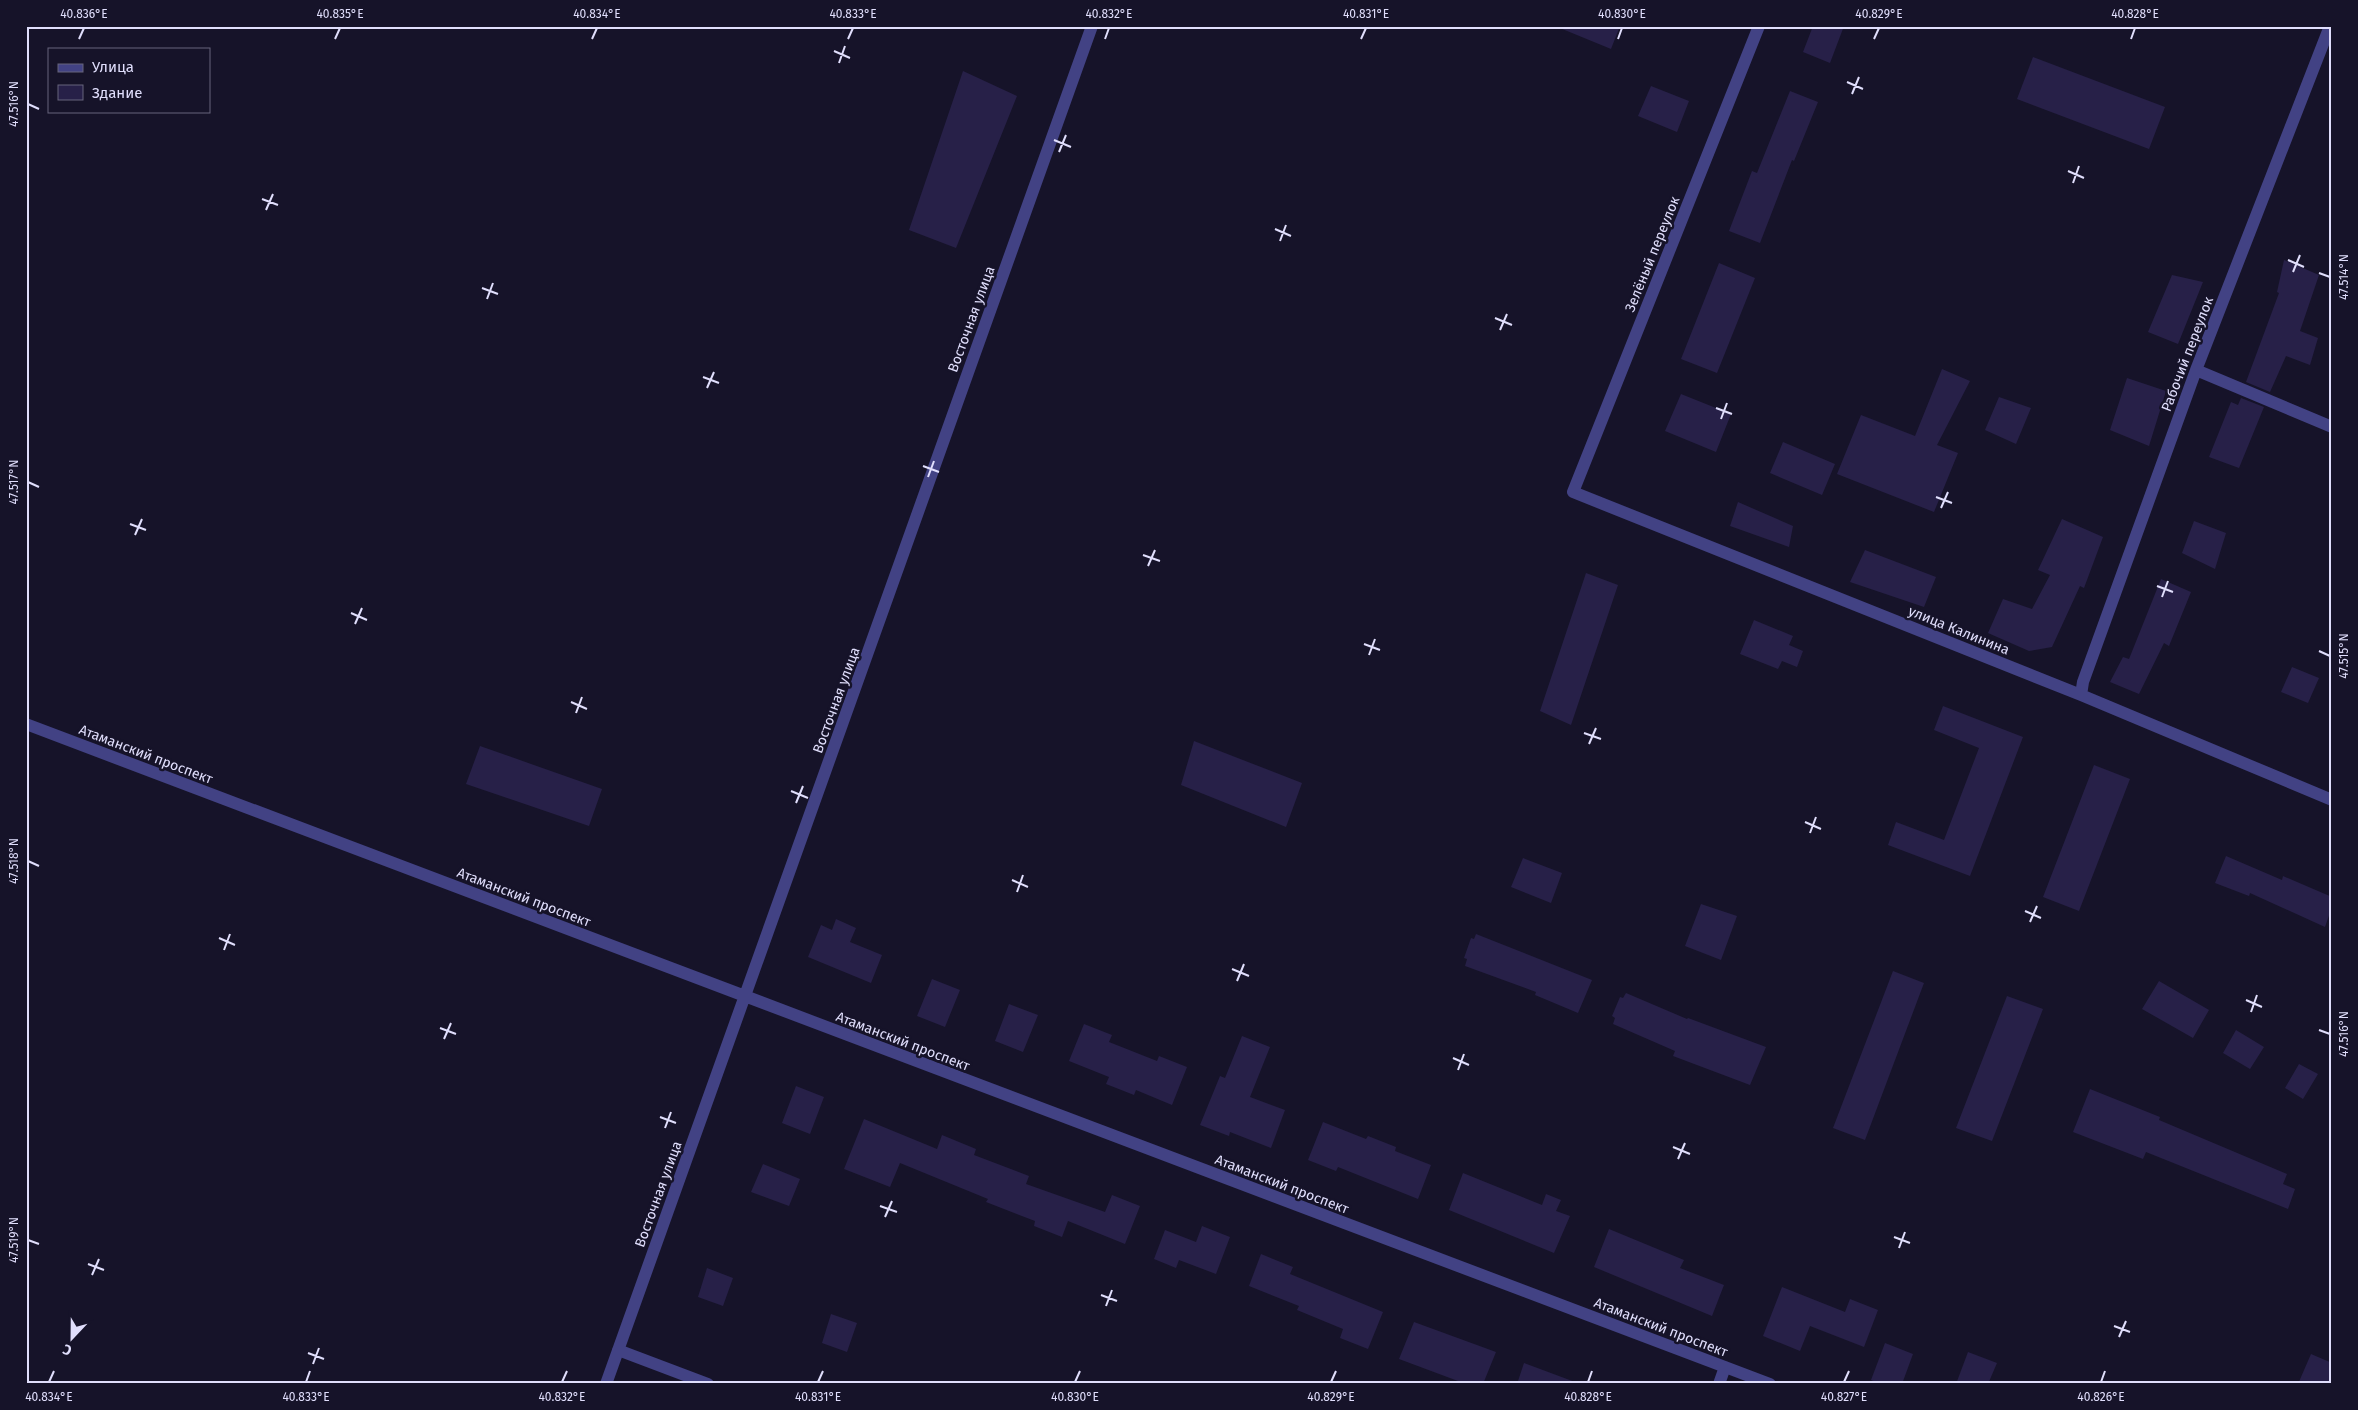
<svg xmlns="http://www.w3.org/2000/svg" width="2358" height="1410" font-family="'Fira Sans',sans-serif">
  <style>
    .building { fill: #272048 }
    .lines { fill: none; stroke-linecap: round; stroke-linejoin: round }
    .minor { stroke: #424284; stroke-width: 12 }
    .ticks { fill: none; stroke: #e0defc; stroke-width: 2 }
    .labels { text-anchor: middle; stroke-width: 5; stroke-linejoin: round; paint-order: stroke }
    .street-label { font-size: 14px; fill: #e0defc; stroke: #161329 }
    .neatline { fill: none; stroke: #e0defc; stroke-width: 2 }
    .ticks-label { font-size: 12px; text-anchor: middle; fill: #e0defc }
  </style>
  <rect width="100%" height="100%" fill="#161329"/>
  <path class="building" d="M1555,26H1620L1611,49Z
    M1813,26H1844L1830,63L1803,52Z
    M2033,57L2165,107L2149,149L2017,99Z
    M963,71L1017,96L956,248L909,230Z
    M1651,86L1689,101L1677,132L1638,116Z
    M1790,91L1818,102L1794,161L1792,160L1760,243L1729,231L1752,171L1757,173Z
    M2284,260L2319,275L2300,331L2318,338L2310,365L2286,356L2270,392L2246,382L2279,293L2277,292Z
    M1719,263L1755,278L1717,373L1681,359Z
    M2172,275L2203,282L2178,344L2148,332Z
    M1942,369L1970,381L1937,445L1958,453L1934,512L1837,474L1861,415L1915,436Z
    M2127,378L2166,391L2149,446L2110,430Z
    M1681,394L1731,414L1716,452L1665,431Z
    M1999,397L2031,408L2016,444L1985,430Z
    M2241,398L2264,407L2239,468L2209,457L2231,402L2238,405Z
    M1783,442L1835,464L1822,495L1770,473Z
    M1738,502L1793,526L1789,547L1730,526Z
    M2062,519L2103,537L2084,588L2080,586L2052,647L2029,651L1988,633L2003,599L2032,609L2050,575L2038,570Z
    M2194,521L2226,533L2215,569L2182,553Z
    M1865,550L1936,577L1924,607L1850,582Z
    M1586,573L1618,585L1571,725L1540,711Z
    M2161,579L2191,592L2169,646L2164,643L2139,694L2110,682L2123,657L2129,659Z
    M1754,620L1793,636L1789,645L1803,651L1797,667L1782,661L1778,669L1740,654Z
    M2292,667L2319,678L2308,703L2281,692Z
    M1943,706L2023,737L1970,876L1888,845L1896,822L1944,840L1979,748L1934,730Z
    M1194,741L1302,783L1286,827L1181,785Z
    M480,746L602,789L589,826L466,784Z
    M2094,765L2130,779L2079,911L2043,897Z
    M2226,856L2282,880L2283,876L2332,897V907L2325,927L2250,893L2249,896L2215,883Z
    M1523,858L1562,873L1551,903L1511,887Z
    M1701,904L1737,916L1721,960L1685,946Z
    M836,919L856,928L850,942L882,955L871,983L808,957L821,925L832,930Z
    M1476,934L1592,980L1578,1013L1535,995L1536,992L1465,966L1467,959L1464,958L1471,938L1474,939Z
    M1893,971L1924,983L1865,1140L1833,1128Z
    M932,979L960,990L945,1027L917,1016Z
    M2159,981L2209,1010L2193,1038L2142,1009Z
    M1626,993L1687,1019L1688,1018L1766,1047L1750,1085L1673,1056L1675,1051L1613,1024L1615,1018L1612,1016L1620,997L1623,998Z
    M2007,996L2043,1009L1992,1141L1956,1128Z
    M1009,1004L1038,1015L1023,1052L995,1041Z
    M1084,1024L1112,1035L1109,1042L1157,1061L1159,1056L1187,1067L1172,1105L1136,1090L1134,1095L1106,1084L1109,1077L1069,1061Z
    M2236,1030L2264,1047L2250,1069L2223,1053Z
    M1242,1036L1270,1047L1250,1097L1285,1110L1271,1148L1230,1132L1229,1136L1200,1125L1220,1076L1225,1078Z
    M2299,1064L2318,1074L2303,1099L2285,1088Z
    M796,1086L824,1097L810,1134L782,1123Z
    M2090,1089L2160,1117L2159,1120L2287,1174L2283,1184L2295,1189L2288,1209L2146,1152L2143,1159L2073,1132Z
    M864,1119L937,1149L942,1135L976,1149L974,1155L1029,1176L1026,1184L1105,1212L1112,1195L1140,1206L1125,1244L1068,1221L1062,1237L1034,1226L1035,1221L986,1202L988,1199L900,1163L890,1187L844,1169Z
    M1323,1122L1366,1139L1368,1136L1396,1147L1395,1151L1431,1165L1418,1199L1338,1167L1336,1171L1308,1160Z
    M763,1164L800,1179L789,1206L751,1192Z
    M1463,1173L1542,1205L1546,1194L1561,1200L1556,1211L1570,1216L1554,1253L1449,1210Z
    M1202,1226L1230,1237L1216,1274L1179,1260L1176,1268L1154,1259L1165,1230L1196,1242Z
    M1609,1229L1684,1260L1680,1268L1724,1285L1712,1316L1594,1267Z
    M1261,1254L1293,1267L1290,1274L1383,1312L1368,1349L1340,1338L1343,1329L1297,1310L1299,1306L1249,1286Z
    M707,1268L733,1278L723,1306L698,1297Z
    M1782,1287L1845,1312L1850,1299L1878,1310L1864,1347L1810,1326L1800,1351L1763,1336Z
    M831,1314L857,1323L847,1352L822,1343Z
    M1414,1322L1496,1352L1483,1384H1466L1399,1359Z
    M1885,1343L1913,1354L1902,1384H1880L1871,1380Z
    M1968,1352L1997,1363L1988,1384H1956Z
    M2311,1354L2332,1363V1384H2298Z
    M1524,1363L1575,1382L1574,1384H1517Z"/>
  <g class="lines">
    <path class="minor" d="M1759,26L1573,492L2081,695L2332,800
      M2196,370L2332,427
      M2081,695L2083,682L2196,370L2330,26
      M26,724L1770,1384
      M618,1350L708,1384
      M606,1384L1092,26
      M1719,1384L1725,1367"/>
  </g>
  <path class="ticks" d="M79,39L84,28M335,39L340,28M592,39L597,28M848,39L853,28M1105,39L1109,28M1361,39L1366,28M1618,39L1622,28M1874,39L1879,28M2131,39L2135,28M834,51L850,58M839,63L845,46M1847,82L1863,89M1852,94L1859,77M28,104L39,109M1054,140L1071,147M1059,152L1066,135M2068,171L2084,178M2073,183L2079,166M262,199L278,205M266,210L273,194M1275,229L1291,236M1280,241L1286,225M2288,260L2304,267M2293,272L2300,255M2319,273L2330,277M482,288L498,294M487,299L493,283M1495,318L1512,325M1500,330L1507,314M703,377L719,383M707,388L714,372M1716,408L1732,414M1721,419L1727,403M923,466L939,472M928,477L934,461M28,482L39,487M1936,497L1952,503M1941,508L1948,492M130,524L146,530M135,535L142,519M1143,555L1160,561M1148,566L1155,550M2157,586L2173,592M2162,597L2168,581M351,613L367,620M355,624L362,608M1364,644L1380,650M2319,651L2330,656M1369,655L1375,639M571,702L587,709M576,713L582,697M1584,733L1601,739M1589,744L1596,728M791,791L808,798M796,803L803,786M1805,822L1821,829M1810,833L1816,817M28,861L39,866M1012,880L1028,887M1017,892L1023,875M2025,911L2041,918M2030,922L2037,906M219,938L235,945M224,950L230,934M1232,969L1249,976M1237,981L1244,964M2246,1000L2262,1007M2251,1012L2257,995M440,1028L456,1034M2319,1030L2330,1034M444,1039L451,1023M1453,1058L1469,1065M1458,1070L1464,1054M660,1117L676,1123M665,1128L671,1112M1673,1147L1690,1154M1678,1159L1685,1143M880,1206L897,1212M885,1217L892,1201M1894,1237L1910,1243M28,1240L39,1244M1899,1248L1905,1232M88,1264L104,1270M92,1275L99,1259M1101,1295L1117,1301M1106,1306L1112,1290M2114,1326L2130,1332M2119,1337L2126,1321M308,1353L324,1359M313,1364L319,1348M49,1382L54,1371M306,1382L310,1371M562,1382L567,1371M818,1382L823,1371M1075,1382L1080,1371M1331,1382L1336,1371M1588,1382L1592,1371M1844,1382L1849,1371M2101,1382L2105,1371"/>
  <g class="labels">
    <g class="street-label">
      <text transform="translate(1652 254) rotate(-68)" y="5">Зелёный переулок</text>
      <text transform="translate(971 319) rotate(-70)" y="5">Восточная улица</text>
      <text transform="translate(2187 354) rotate(-69)" y="5">Рабочий переулок</text>
      <text transform="translate(1959 630) rotate(22)" y="5">улица Калинина</text>
      <text transform="translate(836 700) rotate(-70)" y="5">Восточная улица</text>
      <text transform="translate(146 754) rotate(21)" y="5">Атаманский проспект</text>
      <text transform="translate(524 897) rotate(21)" y="5">Атаманский проспект</text>
      <text transform="translate(903 1041) rotate(21)" y="5">Атаманский проспект</text>
      <text transform="translate(1282 1184) rotate(21)" y="5">Атаманский проспект</text>
      <text transform="translate(658 1194) rotate(-70)" y="5">Восточная улица</text>
      <text transform="translate(1661 1327) rotate(21)" y="5">Атаманский проспект</text>
    </g>
  </g>
  <rect width="2358" height="1410" fill="none" stroke="#161329" stroke-width="55"/>
  <rect x="48" y="48" width="162" height="65" fill="#161329" stroke="#67647d"/>
  <rect x="58" y="64" width="25" height="8" fill="#424284" stroke="#67647d"/>
  <text x="92" y="72" font-size="15" fill="#e0defc">Улица</text>
  <rect x="58" y="85" width="25" height="15" fill="#272048" stroke="#67647d"/>
  <text x="92" y="98" font-size="15" fill="#e0defc">Здание</text>
  <g transform="translate(72 1338) rotate(202)" stroke="#161329" stroke-width="4" paint-order="stroke">
  <path d="M0-4L9 19L0 12L-9 19Z" fill="#e0defc"/>
  <text y="-8" font-size="14" font-weight="bold" text-anchor="middle" fill="#e0defc">С</text>
  </g>
  <rect x="28" y="28" width="2302" height="1354" class="neatline"/>
  <g class="ticks-label">
    <text x="84" y="18">40.836°E</text>
    <text x="340" y="18">40.835°E</text>
    <text x="597" y="18">40.834°E</text>
    <text x="853" y="18">40.833°E</text>
    <text x="1109" y="18">40.832°E</text>
    <text x="1366" y="18">40.831°E</text>
    <text x="1622" y="18">40.830°E</text>
    <text x="1879" y="18">40.829°E</text>
    <text x="2135" y="18">40.828°E</text>
    <text transform="translate(14 104) rotate(-90)" y="4">47.516°N</text>
    <text transform="translate(2344 277) rotate(-90)" y="4">47.514°N</text>
    <text transform="translate(14 482) rotate(-90)" y="4">47.517°N</text>
    <text transform="translate(2344 656) rotate(-90)" y="4">47.515°N</text>
    <text transform="translate(14 861) rotate(-90)" y="4">47.518°N</text>
    <text transform="translate(2344 1034) rotate(-90)" y="4">47.516°N</text>
    <text transform="translate(14 1240) rotate(-90)" y="4">47.519°N</text>
    <text x="49" y="1401">40.834°E</text>
    <text x="306" y="1401">40.833°E</text>
    <text x="562" y="1401">40.832°E</text>
    <text x="818" y="1401">40.831°E</text>
    <text x="1075" y="1401">40.830°E</text>
    <text x="1331" y="1401">40.829°E</text>
    <text x="1588" y="1401">40.828°E</text>
    <text x="1844" y="1401">40.827°E</text>
    <text x="2101" y="1401">40.826°E</text>
  </g>
</svg>
